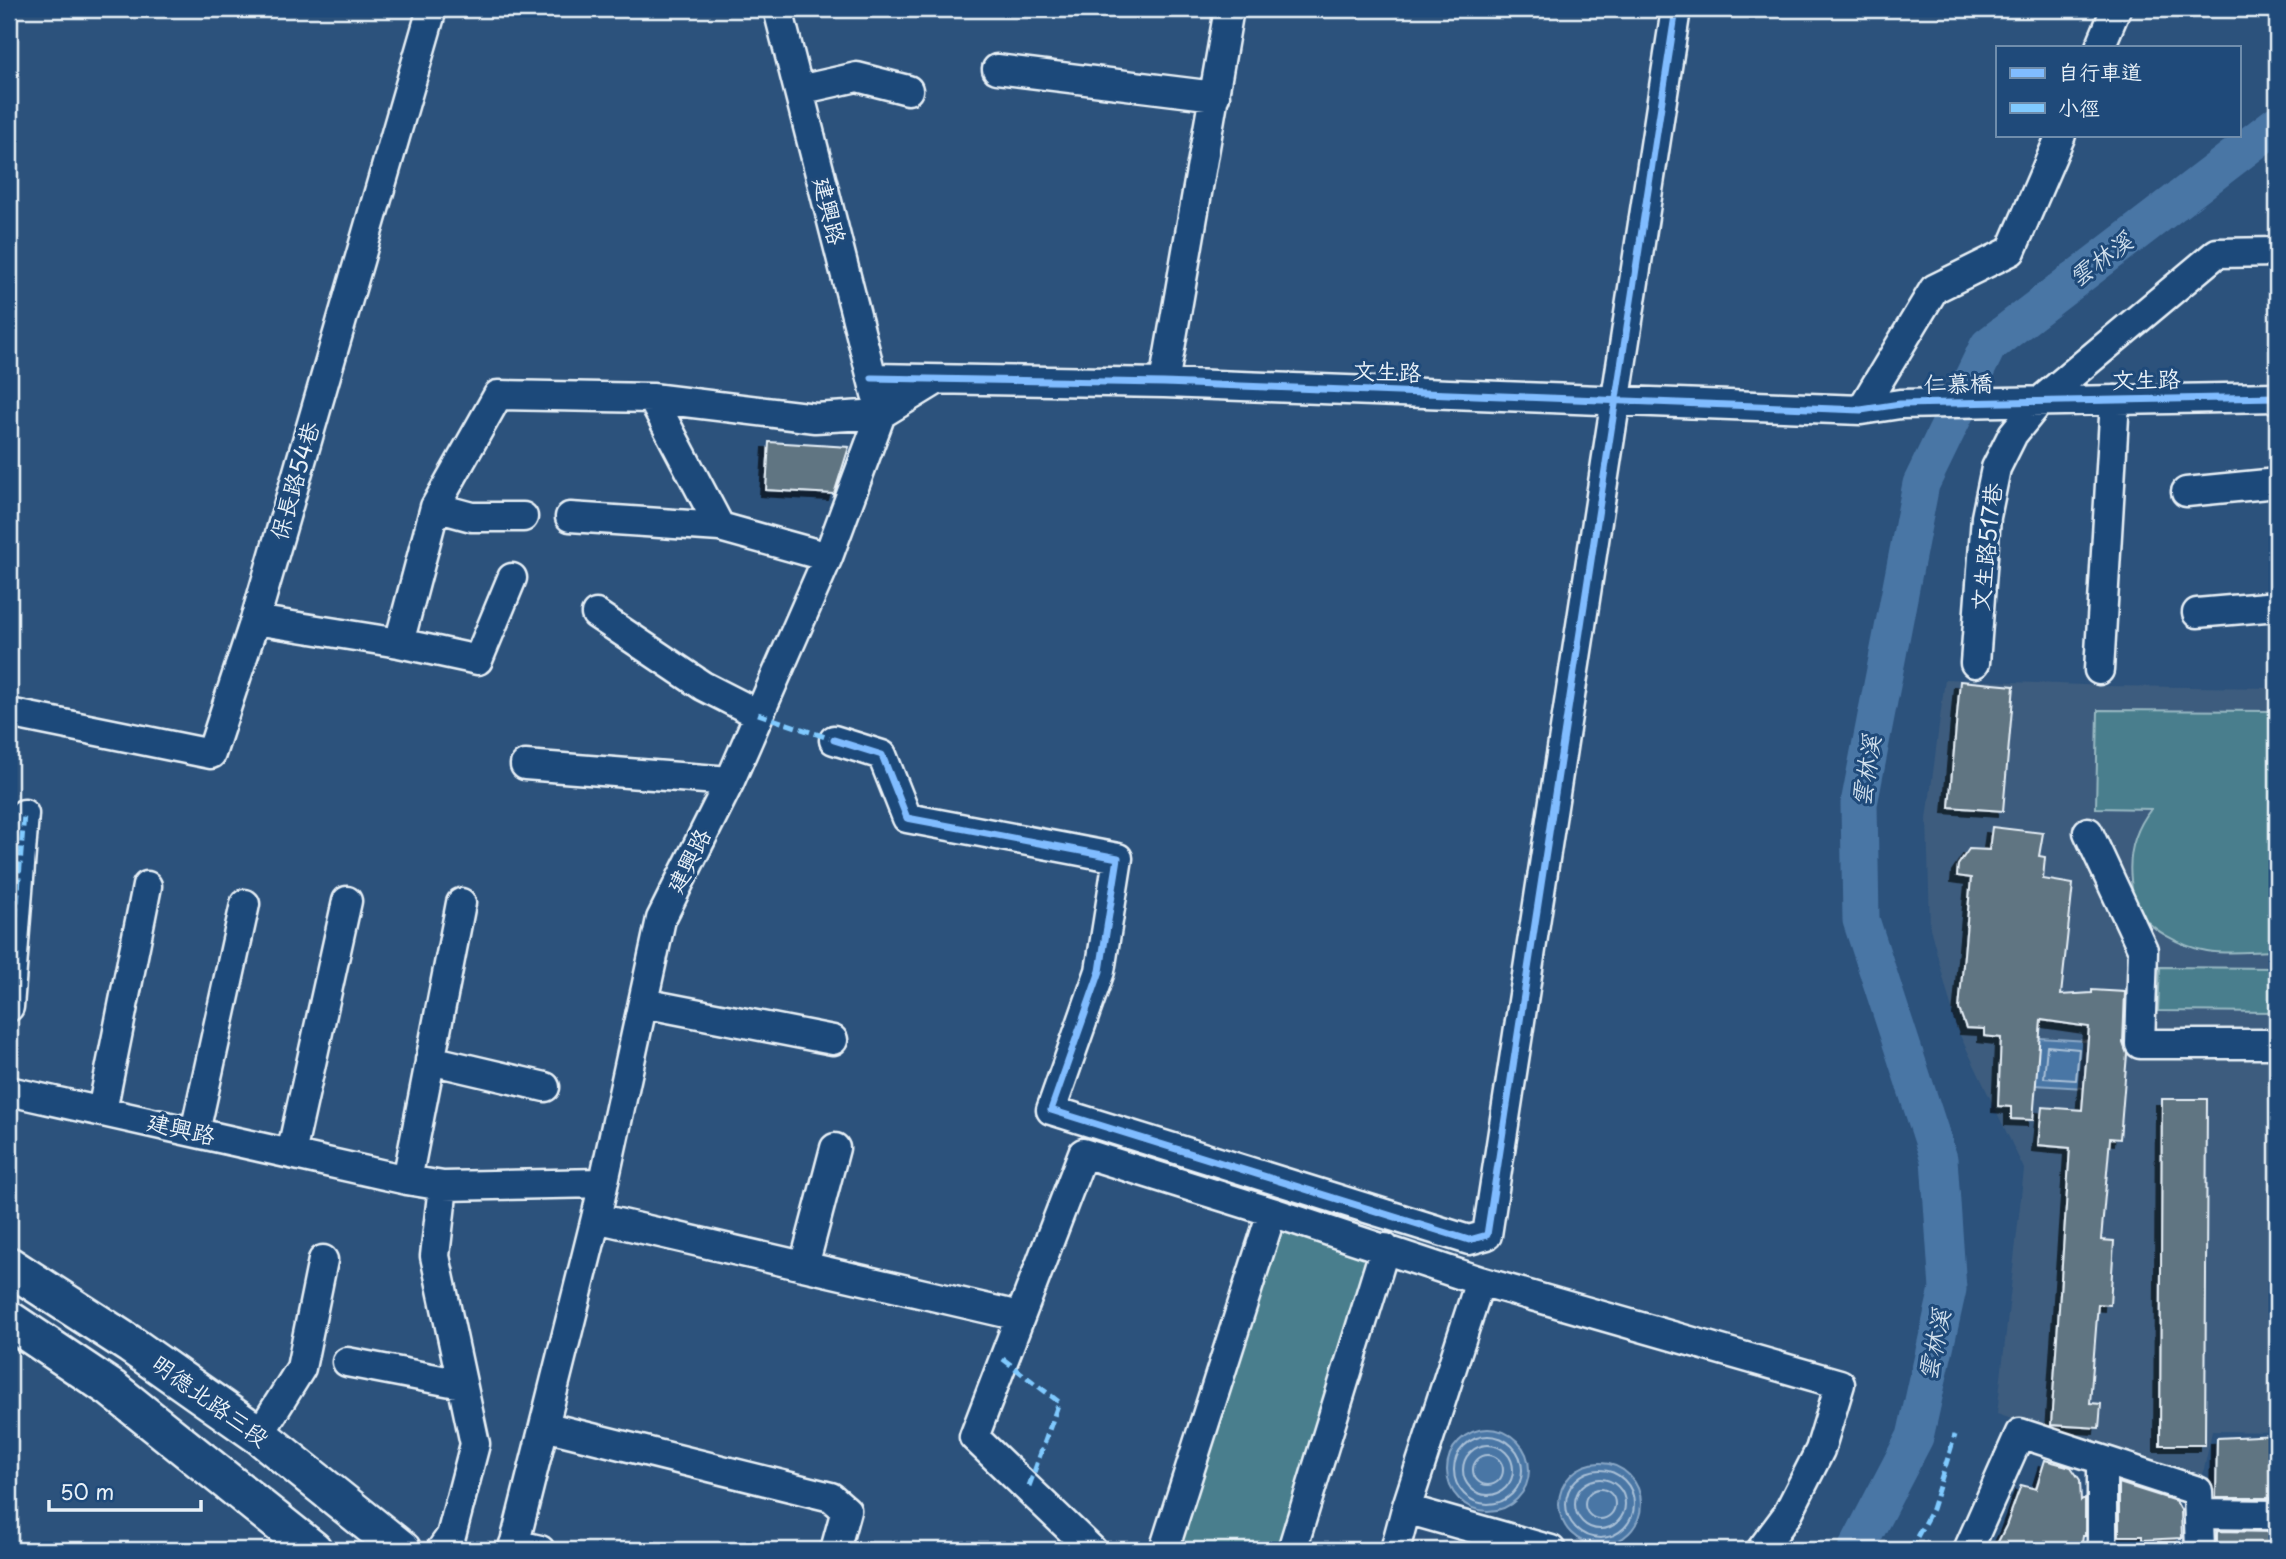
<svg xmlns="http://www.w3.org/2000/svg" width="2286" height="1559" font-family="'Playpen Sans','LXGW WenKai TC',sans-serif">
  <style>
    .built { fill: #3c5c7e }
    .green { fill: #497e8d; stroke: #98b8c2; stroke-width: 2 }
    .water { fill: #4a76a5; stroke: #89a7c6; stroke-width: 2 }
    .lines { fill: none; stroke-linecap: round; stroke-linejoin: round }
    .shore { stroke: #a9c0d7; stroke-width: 2 }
    .river { stroke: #4a76a5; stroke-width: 37 }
    .building { fill: #617482; stroke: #e8f1f8; stroke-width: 2; filter: url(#shadow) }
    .minor-casing { stroke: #e8f1f8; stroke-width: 33 }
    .major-casing { stroke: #e8f1f8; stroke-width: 42 }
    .minor { stroke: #1f4a7a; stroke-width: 28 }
    .major { stroke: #1f4a7a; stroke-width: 37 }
    .quiet { stroke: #80caff; stroke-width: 5; stroke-dasharray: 10 5; stroke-linecap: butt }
    .cycleway-casing { stroke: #1f4a7a; stroke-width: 11 }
    .cycleway { stroke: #80bcff; stroke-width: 7 }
    .labels { text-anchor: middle; stroke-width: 6; stroke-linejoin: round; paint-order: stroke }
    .street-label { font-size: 23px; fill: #e8f1f8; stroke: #1f4a7a }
    .water-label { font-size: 24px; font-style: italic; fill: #d0dfec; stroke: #1f4a7a }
  </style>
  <defs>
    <filter id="shadow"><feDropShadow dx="-6" dy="6" stdDeviation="0" flood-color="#0009"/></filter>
  </defs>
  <rect width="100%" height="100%" fill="#2c527c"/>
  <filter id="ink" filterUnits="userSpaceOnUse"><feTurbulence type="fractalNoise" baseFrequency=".0143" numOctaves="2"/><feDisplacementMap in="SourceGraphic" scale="14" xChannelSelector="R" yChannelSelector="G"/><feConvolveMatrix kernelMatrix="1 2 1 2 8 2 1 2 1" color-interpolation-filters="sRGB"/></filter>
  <g filter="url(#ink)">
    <path class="built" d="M1945,679L2106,686L2277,688V1432L2212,1431L2201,1484L1997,1414L2024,1169L1957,1029L1930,928L1927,819Z"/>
    <path class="green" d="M2098,710L2277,711V951C2255,951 2229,955 2207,951C2183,947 2146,929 2136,906C2132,898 2132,889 2131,880C2128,854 2135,830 2151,809L2096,808Z
      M2160,967L2277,968V1012L2158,1011Z
      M1276,1219L1376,1253L1280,1550H1175Z"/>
    <path class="water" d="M2039,1038L2088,1041L2084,1088L2035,1085Z
      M1447 1470a41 41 0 1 1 82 0a41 41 0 1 1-82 0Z
      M1559 1504a41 41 0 1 1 82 0a41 41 0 1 1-82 0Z"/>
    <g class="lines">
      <path class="shore" d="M2047,1046L2079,1049L2076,1080L2044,1078Z
        M1454 1470a34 34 0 1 1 68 0a34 34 0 1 1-68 0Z
        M1463 1470a25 25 0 1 1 50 0a25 25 0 1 1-50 0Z
        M1473 1470a15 15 0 1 1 30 0a15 15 0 1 1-30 0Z
        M1566 1504a34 34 0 1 1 68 0a34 34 0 1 1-68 0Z
        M1575 1504a25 25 0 1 1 50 0a25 25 0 1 1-50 0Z
        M1585 1504a15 15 0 1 1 30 0a15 15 0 1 1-30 0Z"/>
      <path class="river" d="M1856,1550L1915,1437L1948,1289L1939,1159L1861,920L1859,804L1921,484L1988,346L2277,124"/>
    </g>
    <path class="building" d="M769,442L849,447L834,494L766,490Z
      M1960,681L2014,686L2003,811L1949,807Z
      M1992,827L2043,833L2039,856L2045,857L2043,879L2073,884L2061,995L2092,993V990L2125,992L2123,1043L2127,1054L2120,1139L2110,1138L2101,1240L2114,1241L2110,1305L2098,1304L2090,1403L2101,1404L2099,1428L2051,1425L2070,1148L2038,1145L2042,1107L2082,1110L2089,1027L2041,1020L2033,1120L2011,1119V1107L1998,1106L2001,1038L1984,1036V1029L1966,1028L1959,1009L1971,878L1957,876L1958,865L1969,849L1989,850Z
      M2162,1099H2207L2205,1445H2160Z
      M2277,1435V1498H2216L2217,1438Z
      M2045,1460L2071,1467L2080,1480L2081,1501L2085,1499V1536H2083L2081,1550H1994L2006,1526L2021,1485L2036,1489Z
      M2119,1483L2176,1501L2181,1510L2182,1538L2142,1540V1536H2119Z
      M2217,1531L2272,1532L2273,1550H2217Z"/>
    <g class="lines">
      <g class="minor-casing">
        <path id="minor" d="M778,9L876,394
          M2100,47L2116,9
          M997,69L1215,96
          M799,90L857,77L908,90
          M872,378L1164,383L1861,410L1900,404L2277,397
          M1164,383L1229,9
          M652,398L720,527L828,557
          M1861,410L1934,289L2011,251L2061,135
          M2186,492L2277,483
          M435,507L472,517H523
          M570,517L720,527
          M2197,613L2277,606
          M596,614L703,686L758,714
          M255,620L399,643L435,507L498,395L652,398L815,418L881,414L935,381
          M399,643L478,660L512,578
          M1975,663L1986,517L1996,468L2013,434L2039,402L2217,253L2277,252
          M2099,670L2115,400
          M9,713L211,754L255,620L432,9
          M834,740L882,755L907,818L1118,858L1100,971L1051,1110L1469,1240L1487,1235L1676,9
          M525,765L730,781
          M2088,832L2143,950L2140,1044H2277
          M643,1003L833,1040
          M9,1007L24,814
          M430,1060L545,1087
          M9,1091L407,1180L443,1186L603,1183
          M102,1111L147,886
          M195,1132L245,904
          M291,1154L347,901
          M407,1180L461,903
          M1272,1212L1480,1281L1840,1384L1820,1450L1787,1515L1761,1550
          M596,1218L1019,1316
          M804,1266L835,1148
          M347,1362L462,1384
          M544,1426L831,1497L846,1510L835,1550
          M259,1435L301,1368L323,1260
          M2102,1460V1550
          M1406,1509L1480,1281
          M2199,1514L2277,1515
          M514,1544L540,1550
          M441,1550L451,1536L475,1444L435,1256L443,1186
          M513,1550L596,1218L661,919L730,781L828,557L881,414
          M1092,1550L974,1437L1083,1153L1272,1212L1164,1550
          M1292,1550L1385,1248
          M1395,1550L1406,1509L1551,1550
          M1968,1550L2020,1433L2198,1491L2200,1550"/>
      </g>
      <g class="major-casing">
        <path id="major" d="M9,1266L131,1345L259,1435L402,1550
          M9,1320L112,1389L313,1550"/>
      </g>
      <use href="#minor" class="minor"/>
      <use href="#major" class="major"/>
      <path class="quiet" d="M758,714L834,740
        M9,1007L24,814
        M1003,1359L1059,1402L1028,1489
        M1910,1550L1932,1509L1955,1435"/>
      <g class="cycleway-casing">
        <path id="cycleway" d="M872,378L1164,383L1861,410L1900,404L2277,397
          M834,740L882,755L907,818L1118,858L1100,971L1051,1110L1469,1240L1487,1235L1676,9"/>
      </g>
      <use href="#cycleway" class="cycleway"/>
    </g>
  </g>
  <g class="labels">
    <g class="street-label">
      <text transform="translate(829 211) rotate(76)" y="8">建興路</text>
      <text transform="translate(1387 372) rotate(2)" y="8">文生路</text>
      <text transform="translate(2146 380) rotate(-1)" y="8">文生路</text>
      <text transform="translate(1958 384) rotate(-1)" y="8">仁慕橋</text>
      <text transform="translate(295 481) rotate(-74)" y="8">保長路54巷</text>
      <text transform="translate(1987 547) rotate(-84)" y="8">文生路517巷</text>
      <text transform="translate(689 861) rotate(-63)" y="8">建興路</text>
      <text transform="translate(181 1129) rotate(13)" y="8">建興路</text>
      <text transform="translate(210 1401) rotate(36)" y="8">明德北路三段</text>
    </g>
    <g class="water-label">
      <text transform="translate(2101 260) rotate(-37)" y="8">雲林溪</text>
      <text transform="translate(1867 771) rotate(-81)" y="8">雲林溪</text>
      <text transform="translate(1935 1345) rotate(-78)" y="8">雲林溪</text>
    </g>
  </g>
  <rect width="2286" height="1559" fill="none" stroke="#1f4a7a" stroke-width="35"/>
  <rect x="18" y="18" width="2251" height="1524" fill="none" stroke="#e8f1f8" stroke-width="2.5" filter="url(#ink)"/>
  <rect x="1996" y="46" width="245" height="91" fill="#1f4a7a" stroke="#6f8dac" stroke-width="2"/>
  <rect x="2010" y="68" width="35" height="10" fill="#80bcff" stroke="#6f8dac" stroke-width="2"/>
  <text x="2058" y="80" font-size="21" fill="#e8f1f8">自行車道</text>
  <rect x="2010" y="103" width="35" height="10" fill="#80caff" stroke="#6f8dac" stroke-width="2"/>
  <text x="2058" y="116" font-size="21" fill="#e8f1f8">小徑</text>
  <path d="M49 1500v10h152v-10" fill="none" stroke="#e8f1f8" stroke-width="3.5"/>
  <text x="60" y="1500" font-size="21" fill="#e8f1f8" stroke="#1f4a7a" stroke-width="5" paint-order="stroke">50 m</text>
</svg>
